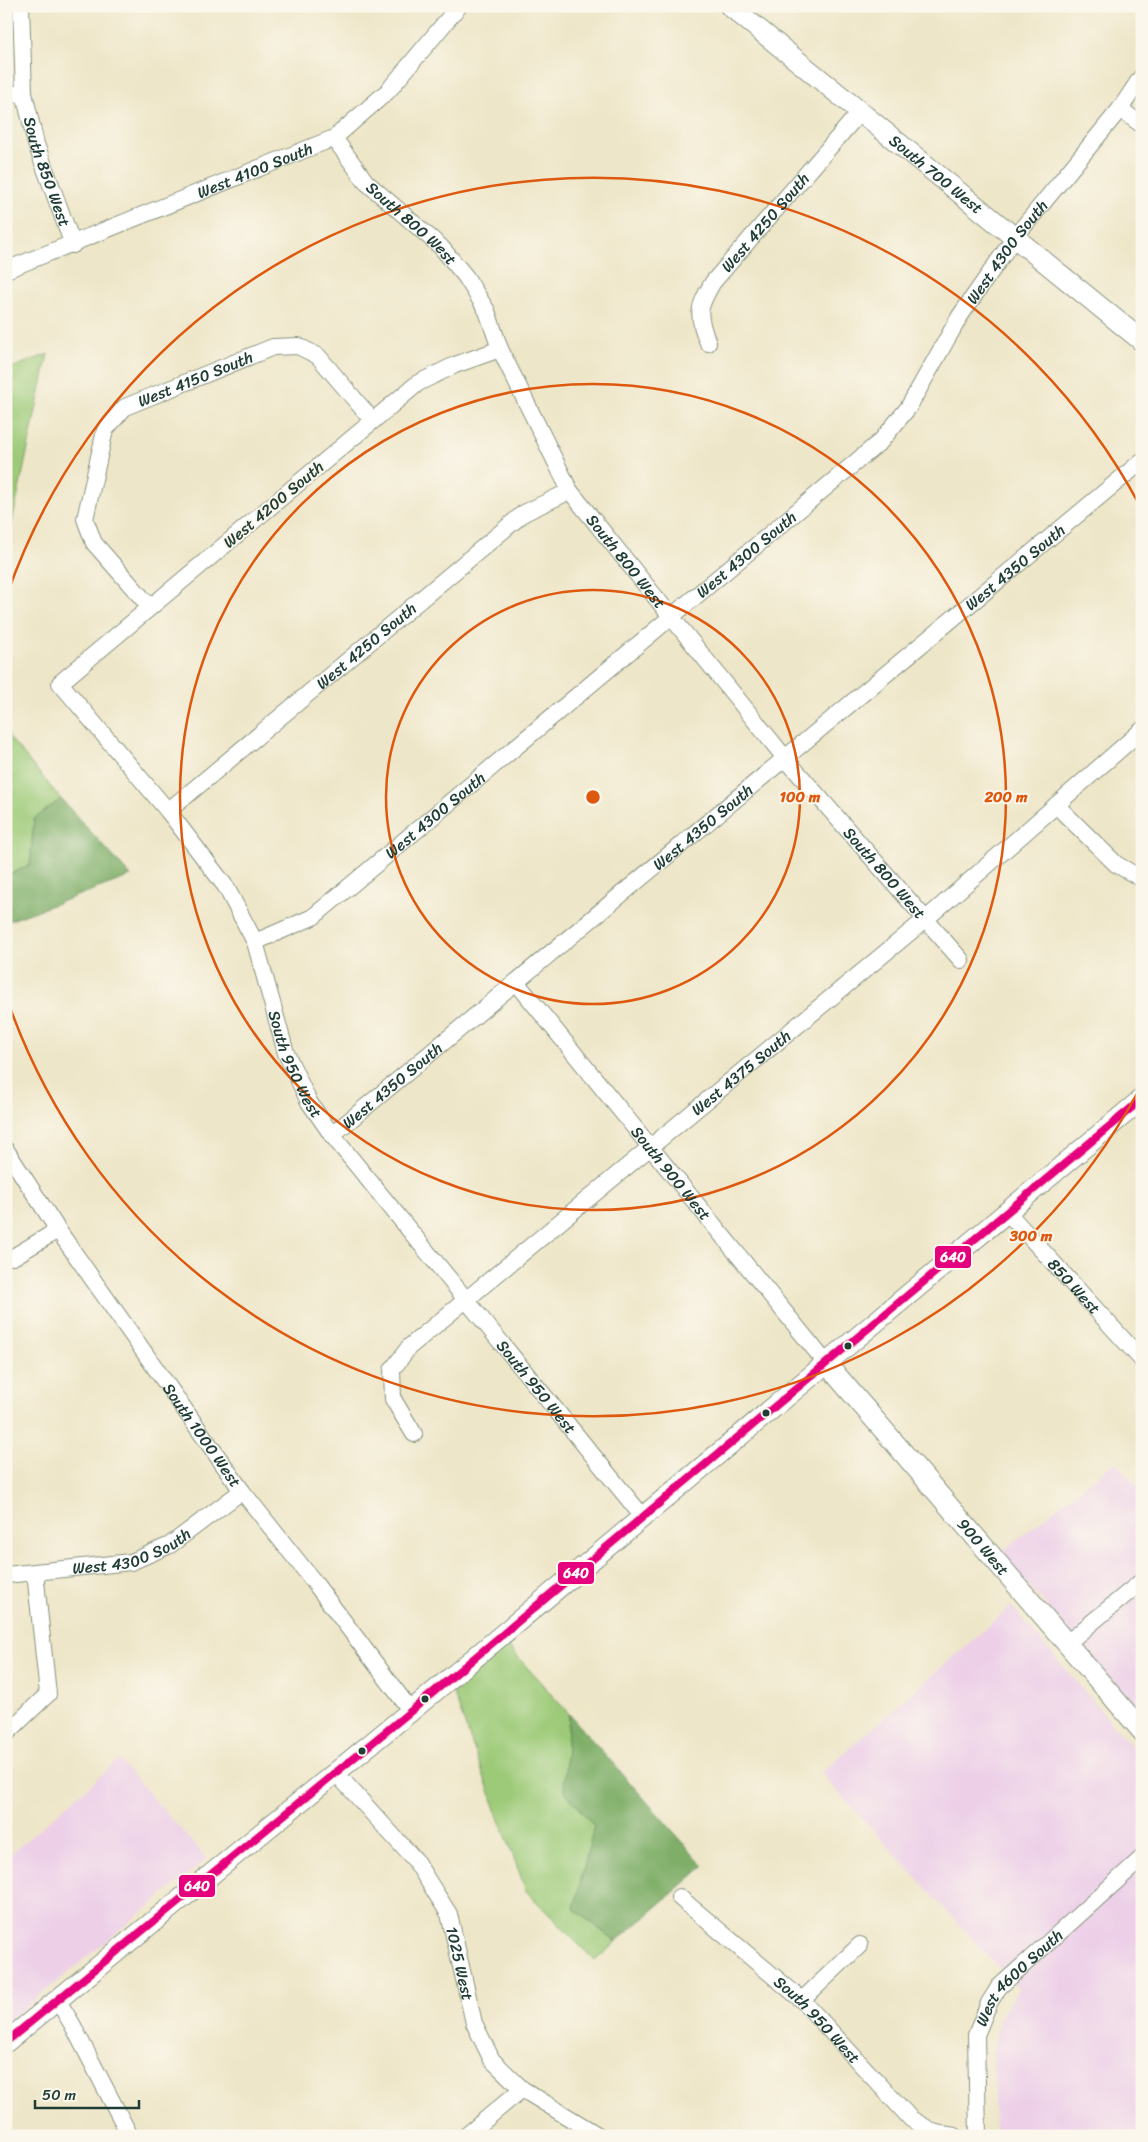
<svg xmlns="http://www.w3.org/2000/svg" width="1148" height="2142" font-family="Sriracha,sans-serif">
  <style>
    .built { fill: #edd0e8 }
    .green { fill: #9dca78; stroke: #5e8456 }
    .forest { fill: #7eae68; stroke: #4e764e }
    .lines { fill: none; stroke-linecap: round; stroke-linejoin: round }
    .minor-casing { stroke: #86927e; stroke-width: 18 }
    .tertiary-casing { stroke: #86927e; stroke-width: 22 }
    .minor { stroke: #fff; stroke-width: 16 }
    .tertiary { stroke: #fff; stroke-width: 20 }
    .bus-1-casing { stroke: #fbf7ec; stroke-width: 11 }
    .bus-1 { stroke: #e5007d; stroke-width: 8 }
    .ring { fill: none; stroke: #de580e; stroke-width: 2.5 }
    .bus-dot { fill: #1f3d34; stroke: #fbf7ec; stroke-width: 2 }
    .labels { text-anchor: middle; stroke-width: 4; stroke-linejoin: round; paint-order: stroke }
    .street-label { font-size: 16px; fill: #1f3d34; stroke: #fbf7ec }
    .centre { fill: #de580e; stroke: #fbf7ec; stroke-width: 2.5 }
    .ring-label { font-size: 15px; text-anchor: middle; font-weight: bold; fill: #de580e; stroke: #fbf7ec; stroke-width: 4; stroke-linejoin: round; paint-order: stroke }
    .line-badge { stroke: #fbf7ec; stroke-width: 2 }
    .badge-label { font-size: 14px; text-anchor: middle; font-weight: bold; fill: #fff }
  </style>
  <rect width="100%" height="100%" fill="#fbf7ec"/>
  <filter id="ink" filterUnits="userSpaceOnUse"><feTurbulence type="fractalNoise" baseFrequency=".02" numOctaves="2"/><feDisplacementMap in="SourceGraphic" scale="10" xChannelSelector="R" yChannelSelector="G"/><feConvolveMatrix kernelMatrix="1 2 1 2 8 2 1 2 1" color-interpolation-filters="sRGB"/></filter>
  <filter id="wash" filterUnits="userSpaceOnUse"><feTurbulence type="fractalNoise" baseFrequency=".0096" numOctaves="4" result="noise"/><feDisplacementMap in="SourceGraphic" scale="20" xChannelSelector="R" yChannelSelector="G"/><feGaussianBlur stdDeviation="1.12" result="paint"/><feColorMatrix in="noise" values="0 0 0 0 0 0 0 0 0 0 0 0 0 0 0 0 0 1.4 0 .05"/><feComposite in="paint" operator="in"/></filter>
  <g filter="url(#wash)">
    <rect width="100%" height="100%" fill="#eee6c8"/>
    <path class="built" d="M1115,1462L1142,1492V1715L1000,1553Z
      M1011,1606L1142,1758V2136H995L993,2051L999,2019L1019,1990L821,1773Z
      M119,1760L207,1859L6,2023V1858Z"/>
    <path class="green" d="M48,354L6,551V370Z
      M6,728L9,737L61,799L34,819L30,865L6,876Z
      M508,1646L569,1714L564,1790L594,1826L574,1909L616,1942L595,1961L526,1891L453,1692Z"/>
    <path class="forest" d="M61,799L131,876L6,922V876L30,865L34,819Z
      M569,1714L704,1866L616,1942L574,1909L594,1826L564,1790Z"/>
  </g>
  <g filter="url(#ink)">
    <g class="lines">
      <g class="minor-casing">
        <g id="minor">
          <path id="s1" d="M21,6L24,93L36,144L73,245"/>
          <path d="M6,95L24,93"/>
          <path d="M1120,109L1142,125"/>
          <path id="s2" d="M334,138L366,182L441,247L466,277L487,311L500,349L570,491L785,758L961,960"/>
          <path id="s3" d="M6,270L334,138L388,91L459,6"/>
          <path id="s4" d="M708,343C697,314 697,309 713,282L860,112"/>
          <path id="s5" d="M500,349L455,365L418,383L60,683L168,811L226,887L255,942L286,1053L309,1102L332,1135L643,1517"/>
          <path id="s6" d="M150,607L94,543L85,519L105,430L125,407L273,347L298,346L318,356L373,421"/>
          <path d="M1056,805L1116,864L1142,879"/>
          <path id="s7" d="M168,811L524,513L570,491"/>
          <path id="s8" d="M255,942L313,917L881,441L908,408L960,316L1015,237L1120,109L1142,76"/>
          <path id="s9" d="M516,982L826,1363"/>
          <path id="s10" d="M332,1135L1142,461"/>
          <path id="s11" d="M6,1150L58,1230L242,1491L311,1578L411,1711"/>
          <path id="s12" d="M1007,1212L1142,1360"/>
          <path d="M13,1257L58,1230"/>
          <path id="s13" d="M414,1434L393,1399L392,1370L409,1347L926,919L1142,730"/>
          <path id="s14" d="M6,1575L131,1562L170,1545L242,1491"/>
          <path d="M1066,1644L1142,1581"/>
          <path d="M6,1734L48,1694L35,1572"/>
          <path id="s15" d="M336,1773L415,1860L449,1914L474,2023L492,2060L522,2089L599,2136"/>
          <path id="s16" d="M679,1897L802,2000L911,2119L935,2133L955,2136"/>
          <path d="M802,2000L860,1945"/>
          <path d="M58,2001L72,2024L130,2136"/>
          <path d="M466,2136L522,2089"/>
          <path id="s17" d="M978,2136L976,2035L989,2003L999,1987L1142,1858"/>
        </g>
      </g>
      <g class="tertiary-casing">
        <g id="tertiary">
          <path id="s18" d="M730,6L1142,341"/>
          <path id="s19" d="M826,1363L1142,1731"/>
          <path d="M6,2042L411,1711L1142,1099"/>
        </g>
      </g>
      <use href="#minor" class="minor"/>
      <use href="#tertiary" class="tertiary"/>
      <g class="bus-1-casing">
        <path id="bus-1" d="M6,2042L411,1711L1142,1099"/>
      </g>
      <use href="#bus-1" class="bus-1"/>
    </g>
  </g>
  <g class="ring">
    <circle cx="593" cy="797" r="207"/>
    <circle cx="593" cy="797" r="413"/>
    <path d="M1140 1088A620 620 0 0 1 7 999M7 595A620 620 0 0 1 1140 506"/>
  </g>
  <g class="bus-dot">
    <circle cx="848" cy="1346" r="4.5"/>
    <circle cx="766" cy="1413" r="4.5"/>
    <circle cx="425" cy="1699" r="4.5"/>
    <circle cx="362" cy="1751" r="4.5"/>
  </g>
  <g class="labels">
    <g class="street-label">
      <text dy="6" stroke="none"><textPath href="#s1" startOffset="169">South 850 West</textPath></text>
      <text dy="6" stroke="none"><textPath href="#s3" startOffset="268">West 4100 South</textPath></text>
      <text dy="6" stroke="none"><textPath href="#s18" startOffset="266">South 700 West</textPath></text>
      <text dy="6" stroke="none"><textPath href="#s4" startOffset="144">West 4250 South</textPath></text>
      <text dy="6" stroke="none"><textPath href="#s2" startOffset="116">South 800 West</textPath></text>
      <text dy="6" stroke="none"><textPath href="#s8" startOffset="1032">West 4300 South</textPath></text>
      <text dy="6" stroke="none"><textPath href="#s6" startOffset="308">West 4150 South</textPath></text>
      <text transform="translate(273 504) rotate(-40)" y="6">West 4200 South</text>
      <text dy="6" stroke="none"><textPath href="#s8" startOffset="628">West 4300 South</textPath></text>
      <text dy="6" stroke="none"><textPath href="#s2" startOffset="521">South 800 West</textPath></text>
      <text dy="6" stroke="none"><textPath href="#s10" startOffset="888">West 4350 South</textPath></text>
      <text dy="6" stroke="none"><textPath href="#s7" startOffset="258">West 4250 South</textPath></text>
      <text dy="6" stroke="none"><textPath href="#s8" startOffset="222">West 4300 South</textPath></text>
      <text dy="6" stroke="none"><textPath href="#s10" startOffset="482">West 4350 South</textPath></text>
      <text dy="6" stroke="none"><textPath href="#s2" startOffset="926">South 800 West</textPath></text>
      <text dy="6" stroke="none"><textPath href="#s5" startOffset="1010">South 950 West</textPath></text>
      <text dy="6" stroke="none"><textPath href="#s13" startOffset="529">West 4375 South</textPath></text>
      <text dy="6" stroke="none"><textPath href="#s10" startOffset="78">West 4350 South</textPath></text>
      <text dy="6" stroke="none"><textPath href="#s9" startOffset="246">South 900 West</textPath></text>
      <text dy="6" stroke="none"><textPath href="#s12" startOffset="100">850 West</textPath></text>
      <text dy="6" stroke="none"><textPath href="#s5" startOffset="1415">South 950 West</textPath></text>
      <text dy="6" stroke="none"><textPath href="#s11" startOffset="346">South 1000 West</textPath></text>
      <text dy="6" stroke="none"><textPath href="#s19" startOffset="242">900 West</textPath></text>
      <text dy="6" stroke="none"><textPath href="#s14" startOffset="129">West 4300 South</textPath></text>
      <text dy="6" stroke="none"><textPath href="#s15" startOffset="232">1025 West</textPath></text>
      <text dy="6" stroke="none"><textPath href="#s17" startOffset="174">West 4600 South</textPath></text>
      <text dy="6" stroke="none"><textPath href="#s16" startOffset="185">South 950 West</textPath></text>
    </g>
  </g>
  <circle cx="593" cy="797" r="8" class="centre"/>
  <g class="ring-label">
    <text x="800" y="802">100 m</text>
    <text x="1006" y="802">200 m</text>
    <text x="1031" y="1241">300 m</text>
  </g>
  <g class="line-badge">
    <rect x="934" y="1245" width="38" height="24" rx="5" fill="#e5007d"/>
    <rect x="557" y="1561" width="38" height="24" rx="5" fill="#e5007d"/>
    <rect x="178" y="1874" width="38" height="24" rx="5" fill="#e5007d"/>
  </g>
  <g class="badge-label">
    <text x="953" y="1262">640</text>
    <text x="576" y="1578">640</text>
    <text x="197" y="1891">640</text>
  </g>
  <rect width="1148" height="2142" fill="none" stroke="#fbf7ec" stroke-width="25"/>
  <path d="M35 2100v8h104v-8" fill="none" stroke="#1f3d34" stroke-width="2.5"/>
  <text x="42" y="2100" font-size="15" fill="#1f3d34" stroke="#fbf7ec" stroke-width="4" paint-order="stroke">50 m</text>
</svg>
